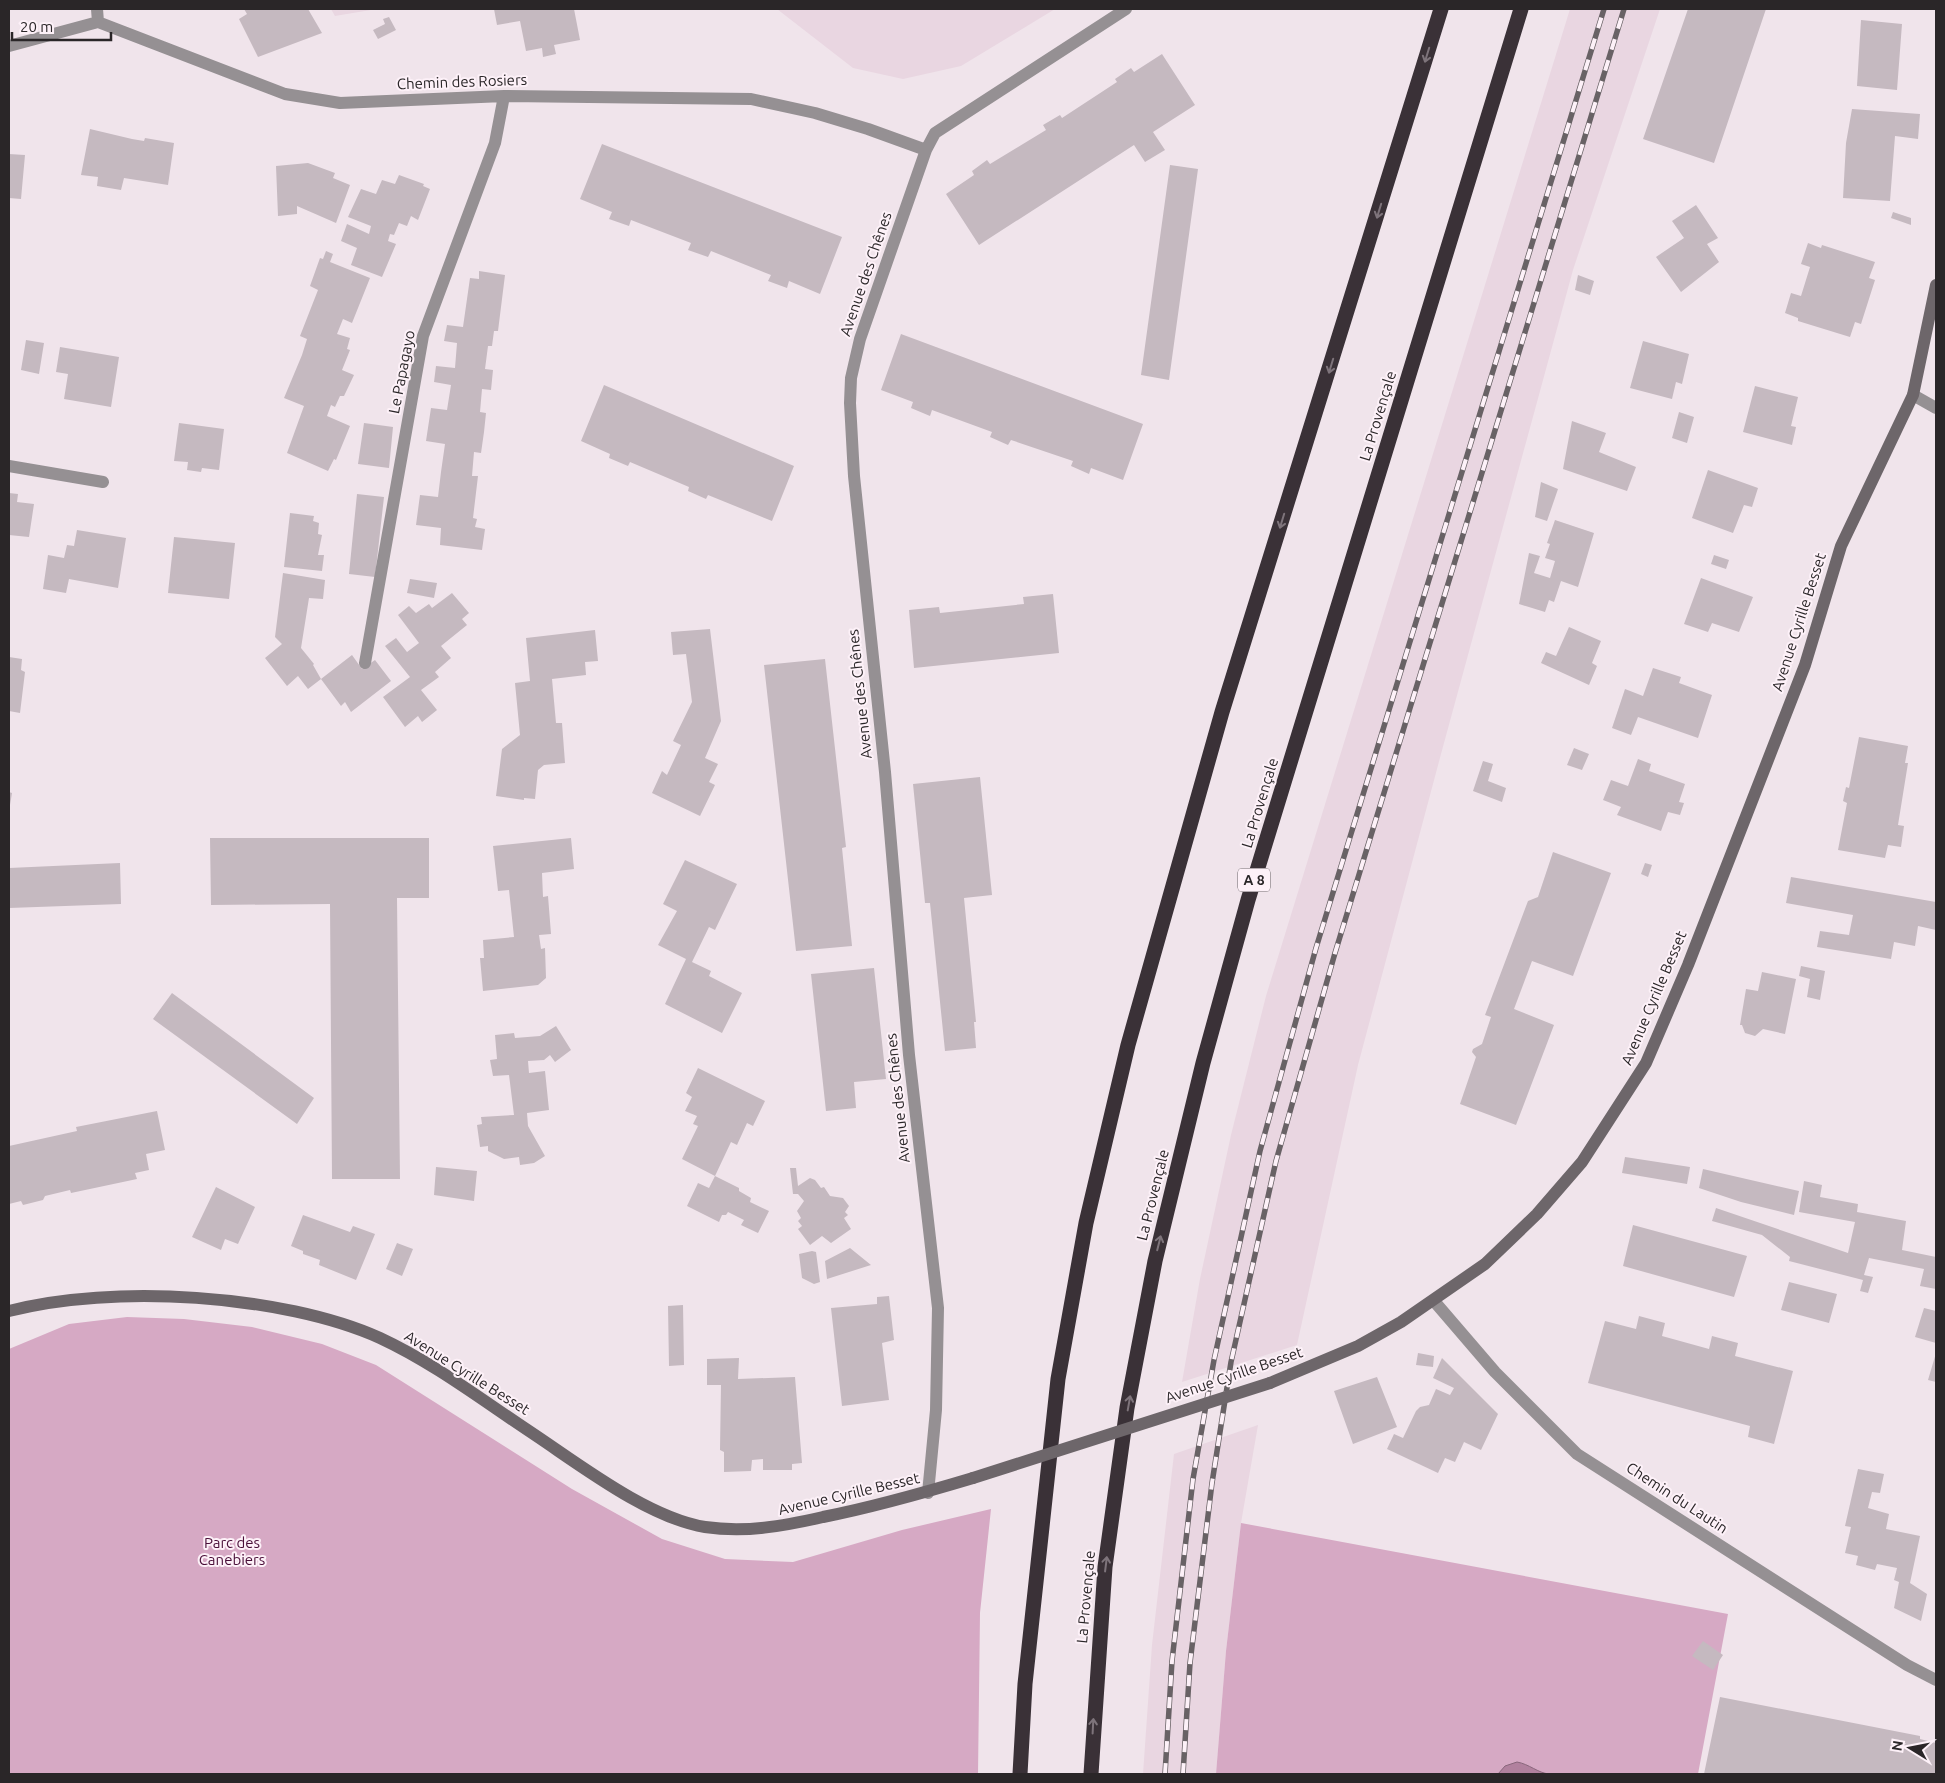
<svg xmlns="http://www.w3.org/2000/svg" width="1945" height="1783" font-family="Ubuntu,sans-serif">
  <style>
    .built { fill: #e9d6e1 }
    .green { fill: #d6a9c4 }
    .water { fill: #b1819e; stroke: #88667b }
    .building { fill: #c5b9c0 }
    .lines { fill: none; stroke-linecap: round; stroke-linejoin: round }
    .minor { stroke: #959093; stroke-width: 12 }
    .secondary { stroke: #6d666a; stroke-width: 12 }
    .motorway { stroke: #3a3137; stroke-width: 15 }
    .rail-casing { stroke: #686265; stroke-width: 5.5 }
    .rail { stroke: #fdf1f8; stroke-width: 4; stroke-dasharray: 11; stroke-linecap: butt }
    .secondary-bridge { stroke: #6d666a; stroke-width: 12 }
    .oneway { stroke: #7e747b }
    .labels { text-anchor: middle; stroke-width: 4; stroke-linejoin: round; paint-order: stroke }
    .shield { fill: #fdf1f8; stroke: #696366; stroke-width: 1 }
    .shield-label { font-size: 14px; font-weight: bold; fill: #2a2628 }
    .street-label { font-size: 15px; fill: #2a2628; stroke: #fdf1f8 }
    .park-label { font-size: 15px; fill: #490e38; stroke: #fdf1f8 }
  </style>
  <rect width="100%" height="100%" fill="#f0e4eb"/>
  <path class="built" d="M331,9H377L335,16Z
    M777,9H1055L961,66L903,79L853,68Z
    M1570,9H1660L1573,270L1441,754L1358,1065L1297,1345L1182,1382L1200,1279L1231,1135L1266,996Z
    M1258,1425L1241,1523L1226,1651L1216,1774H1143L1152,1645L1174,1454Z"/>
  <path class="green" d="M127,1317L184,1319L252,1327L322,1344L376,1365L572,1489L662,1539L725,1559L793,1562L902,1530L991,1509L980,1613L978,1774H9V1349L69,1324Z
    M1241,1523L1728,1614L1698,1774H1216L1226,1651Z"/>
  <path class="water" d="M1517,1762C1529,1764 1538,1773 1549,1774H1498L1505,1766Z"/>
  <path class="building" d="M244,9H308L322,33L258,57L239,19L247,14Z
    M494,9H574L580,40L554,45L556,54L543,57L542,48L526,51L520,21L497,25Z
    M1688,9H1766L1714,163L1643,139Z
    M389,17L396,30L378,39L373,30L385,24L383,19Z
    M1861,20L1902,24L1897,90L1857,86Z
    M1162,54L1195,105L1153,132L1165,150L1145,162L1134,145L979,245L946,194L974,175L972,171L987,160L990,164L1046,130L1043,125L1060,115L1062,118L1117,82L1115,79L1131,68L1134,72Z
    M1852,109L1920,114L1918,139L1895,136L1890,201L1843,198L1846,143Z
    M90,129L132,139L144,141L145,138L174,143L168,185L124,178L121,190L97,186L98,177L81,175Z
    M602,144L842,237L820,294L789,281L787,288L768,281L771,275L711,251L708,257L688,250L691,243L631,220L629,226L609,219L612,212L580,199Z
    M9,154L25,155L21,199L9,198Z
    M308,163L335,173L333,178L350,185L336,223L297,206V214L278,216L276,166Z
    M1170,165L1198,169L1169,380L1141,375Z
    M399,175L424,184L423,186L430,189L418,220L411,216L407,226L399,223L394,235L390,234L388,241L396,244L382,277L351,265L357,248L341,241L347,224L369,234L371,226L348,217L361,189L376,194L382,180L395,184Z
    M1696,205L1718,238L1707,244L1719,262L1681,292L1656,257L1684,238L1672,221Z
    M1893,212L1911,218V225L1891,218Z
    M1808,243L1821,248L1822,245L1875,262L1869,278L1875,280L1861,324L1855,322L1850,337L1798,321V318L1785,313L1791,293L1801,296L1810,267L1801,264Z
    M326,251L333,254L330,262L370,278L352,323L343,319L337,334L350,338L347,349L350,350L342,370L354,375L344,396H340L335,407L331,405L327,416L350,426L336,460L334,459L328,471L287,453L304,406L284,398L302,355L307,339L300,336L318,290L310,286L320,258L323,259Z
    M479,271L505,275L498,331H494L492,346H488L485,369L493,370L491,390L482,389L480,412L486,413L484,432L481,453L474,452L472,476H478L473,518L477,519L475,527L485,529L482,550L440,545L441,528L416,525L420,495L438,497L441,472L445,444L426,441L431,408L447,410L451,385L434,382L436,366L455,368L457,343L444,341L447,325L463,327L470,278L479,279Z
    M1578,275L1594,281L1590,295L1575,290Z
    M901,334L1143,424L1123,480L1091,468L1089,474L1071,466L1073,461L1011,440L1008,445L990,437L992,432L932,410L930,416L911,408L913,402L881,390Z
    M26,340L44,343L39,374L21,370Z
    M1643,341L1689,354L1682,384L1676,382L1672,399L1630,388Z
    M60,347L119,357L111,407L64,399L68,374L56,372Z
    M604,385L794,466L772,521L708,495L706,499L688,491L689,487L630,462L628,466L609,458L610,454L581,441Z
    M1755,386L1798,397L1791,426L1796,427L1792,445L1743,432Z
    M1679,412L1694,417L1687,443L1672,438Z
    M1572,421L1606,433L1599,452L1636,467L1627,491L1563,469Z
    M179,423L224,429L219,470L202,468L201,472L187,470L188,462L174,461Z
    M364,423L393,427L389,468L358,464Z
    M1708,470L1758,488L1752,507L1744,505L1733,533L1692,518Z
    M1541,482L1558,489L1547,521L1535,517Z
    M9,493L18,494L17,502L34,504L29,537L9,535Z
    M357,494L384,497L375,577L349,574Z
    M290,513L314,516L313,521L319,523L318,534L322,535L318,555H324L322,571L284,567Z
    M1555,520L1594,533L1578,587L1561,581L1554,602L1549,600L1545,612L1519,604L1529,553L1540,556L1534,573L1550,578L1555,561L1545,558L1550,544L1547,543Z
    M77,530L126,538L118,588L69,579L66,593L43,589L48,555L64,558L67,545L74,546Z
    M174,537L235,543L229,599L168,593Z
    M1714,555L1729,560L1726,569L1711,564Z
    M283,573L325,580L323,599L309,598L301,648L314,664L313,665L321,679L352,655L362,669L375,660L391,681L351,712L345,702L341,706L321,679L308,689L298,676L287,686L265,658L282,644L275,637Z
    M1701,578L1753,597L1739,632L1712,623L1708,632L1684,624Z
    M410,579L437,583L434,598L407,593Z
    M452,593L469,613L462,619L467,625L441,646L451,658L435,672L439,677L421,690L437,710L422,722L418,716L405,727L383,697L410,677L385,646L396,638L407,652L419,643L398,615L409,606L416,613L429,604L432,608Z
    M1053,594L1059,653L914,668L909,610L939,607L940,613L1024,604L1023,597Z
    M1569,627L1601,641L1592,663L1597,666L1589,685L1541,663L1546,652L1556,656Z
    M710,629L721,721L705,758L718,764L709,782L715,785L700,816L652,793L662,771L667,775L681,745L673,741L692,702L686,654L673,655L671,632Z
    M595,630L598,661L585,662L586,675L552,679L556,723H562L565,763L544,765L538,770L535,799L524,798V800L496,796L502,749L520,735L515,683L530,681L526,638Z
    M9,657L22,659L21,670L25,672L20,713L9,711Z
    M825,659L846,847L842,848L852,946L796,951L764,665Z
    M1653,668L1681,677L1679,683L1712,695L1698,738L1638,717L1631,735L1612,728L1625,689L1643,696Z
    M1859,737L1908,746L1905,763H1908L1898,825L1904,826L1901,847L1888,845L1885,858L1838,850L1847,803L1843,801L1846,787L1849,788Z
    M1574,748L1589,754L1582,770L1567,765Z
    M1638,759L1651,764L1649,771L1685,784L1679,802L1684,803L1680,815L1668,812L1661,831L1617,815L1621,807L1603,800L1611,780L1628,786Z
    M1483,761L1493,764L1488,781L1506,788L1502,802L1473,791Z
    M980,777L992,895L964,898L976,1022H974L976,1048L945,1051L930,903H925L913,784Z
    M9,792L12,793L10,805H9Z
    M210,838H429V898H397L400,1179H332L330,904L211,905Z
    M571,838L574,869L542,873L543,897L548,896L551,934L539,935L541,949L545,948L546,978L538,985L483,991L480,958H484L483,940L514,937L509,890L498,891L493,846Z
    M1553,852L1611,873L1573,976L1532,961L1514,1009L1554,1025L1516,1125L1460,1104L1476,1057L1472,1052L1473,1049L1482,1044L1491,1017L1485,1015L1528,901L1538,897Z
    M685,860L737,884L715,930L709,927L692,962L711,971L709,976L742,993L722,1033L665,1004L686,959L658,945L677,911L663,904Z
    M120,863L121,904L9,908V868Z
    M1645,863L1652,865L1648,877L1641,874Z
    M1791,877L1936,902V930L1918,926L1915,946L1894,942L1891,959L1817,947L1820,931L1849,935L1853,915L1786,903Z
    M1801,966L1825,971L1820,1000L1807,997L1810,979L1799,976Z
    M874,968L886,1079L854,1082L856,1108L826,1111L811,974Z
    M1762,972L1796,979L1785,1034L1763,1029L1755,1036L1745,1033L1742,1025H1740L1746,989L1758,991Z
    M172,993L314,1098L297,1124L153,1019Z
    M556,1026L571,1050L555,1062L550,1055L544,1060L528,1061L529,1073L545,1071L549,1110L527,1113L528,1126L545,1156L534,1163L520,1165L519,1157L504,1159L488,1151V1146L480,1147L477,1125L482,1124L481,1117L514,1115L509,1075L493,1076L490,1060L497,1059L495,1035L514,1033L515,1038L540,1036Z
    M698,1068L765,1101L753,1126L747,1123L737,1145L731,1142L715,1176L739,1188V1191L751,1198L750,1202L769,1211L758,1233L741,1225L744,1220L728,1212L726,1215H722L719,1222L687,1206L698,1183L709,1188L715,1176L682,1159L698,1126L693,1124L697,1116L685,1111L692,1097L686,1093Z
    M157,1111L165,1150L146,1154L149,1170L135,1173L137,1179L71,1193L70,1190L45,1196L43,1200L23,1205L21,1201L9,1204V1146L77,1131L76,1127Z
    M1625,1157L1690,1167L1687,1184L1622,1173Z
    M436,1167L477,1171L474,1201L434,1195Z
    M790,1168H796L798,1186L810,1178L815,1180L821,1188L824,1187L830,1196L843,1198L849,1206L845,1212L848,1215L844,1218L851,1229L831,1243L822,1236L810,1245L798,1229L802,1226L798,1221L801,1218L797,1211L804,1201L798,1194H793Z
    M1703,1169L1799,1191L1794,1215L1741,1202L1699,1188Z
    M1804,1181L1822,1185L1820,1197L1858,1204L1857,1212L1906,1221L1902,1250L1936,1257V1289L1920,1286L1924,1269L1869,1258L1864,1275L1873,1277L1868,1293L1860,1291L1863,1280L1789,1261L1790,1257L1762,1235L1712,1221L1716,1208L1848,1253L1855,1222L1799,1212Z
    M216,1187L255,1207L238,1244L225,1239L221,1250L192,1237Z
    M303,1215L350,1232L353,1226L375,1234L356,1280L319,1265L320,1260L303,1254V1251L291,1246Z
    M1633,1225L1747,1256L1734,1297L1623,1266Z
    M397,1243L413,1249L402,1276L386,1269Z
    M850,1248L871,1265L827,1279L825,1261Z
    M812,1251L816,1252L820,1282L814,1284L802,1278L799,1254Z
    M1789,1282L1837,1294L1829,1323L1781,1310Z
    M889,1296L894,1340L882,1343L889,1400L842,1406L831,1308L877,1304V1297Z
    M683,1305L684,1365L669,1366L668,1306Z
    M1924,1308L1936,1311V1343L1915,1337Z
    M1639,1316L1665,1323L1662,1336L1709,1349L1712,1336L1738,1343L1735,1356L1793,1371L1774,1444L1748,1437L1750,1426L1588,1383L1605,1321L1636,1329Z
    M1418,1353L1434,1356L1433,1367L1416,1365Z
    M1936,1353V1382L1928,1380Z
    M739,1358L738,1379L795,1377L802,1463L792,1464V1470H763V1459L752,1460L751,1471L724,1472V1452L720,1450L721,1385H707V1359Z
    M1442,1358L1498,1414L1481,1450L1464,1442L1455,1462L1445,1458L1438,1473L1387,1449L1394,1434L1403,1438L1416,1411L1420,1407L1429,1405L1436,1389L1450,1395L1454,1388L1433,1378Z
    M1377,1377L1397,1427L1353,1444L1334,1391Z
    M1858,1469L1884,1474L1880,1493L1872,1492L1868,1508L1889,1514L1886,1529L1920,1536L1910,1583L1927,1594L1921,1621L1894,1608L1899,1582L1894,1580L1897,1568L1877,1564L1875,1570L1856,1565L1858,1556L1845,1553L1851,1527L1845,1526Z
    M1703,1641L1723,1655L1713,1670L1692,1656Z
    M1720,1697L1920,1736V1739L1936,1743V1774H1704Z"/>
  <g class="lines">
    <path class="minor" d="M97,9L98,22
      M9,46L98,22L285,94L340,103L504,96L751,99L815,113L868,129L926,150
      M1913,395L1936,408
      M9,466L103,482
      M365,663L423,336L495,143L504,96
      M1434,1301L1495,1372L1577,1454L1907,1665L1936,1680
      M928,1493L936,1410L938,1308L909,1055L885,772L854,476L850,403L851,378L860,339L926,150L935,133L1126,9"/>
    <path class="secondary" d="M9,1311C112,1284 282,1294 380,1338C436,1364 486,1403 538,1437C584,1468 650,1518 705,1527C746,1533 783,1526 823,1517C874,1507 923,1493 973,1478
      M1270,1383L1358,1346L1401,1322L1485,1264L1537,1214L1582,1162L1646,1063L1688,965L1805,665L1841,546L1913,395L1936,285"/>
    <path class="motorway" d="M1020,1774L1025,1684L1058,1379L1086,1223L1128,1045L1222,712L1441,9
      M1091,1774L1105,1567L1127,1408L1155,1261L1203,1063L1248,900L1521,9"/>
    <g class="rail-casing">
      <path id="rail" d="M1165,1774L1172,1661L1193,1479L1214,1360L1260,1151L1316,948L1604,9
        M1183,1774L1190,1663L1212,1483L1231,1362L1276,1161L1335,953L1624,9"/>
    </g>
    <use href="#rail" class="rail"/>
    <path class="secondary-bridge" d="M973,1478L1270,1383"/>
  </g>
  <defs><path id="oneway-shaft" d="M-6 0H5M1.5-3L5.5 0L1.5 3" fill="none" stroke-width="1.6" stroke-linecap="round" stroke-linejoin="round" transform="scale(1.25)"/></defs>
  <g class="oneway">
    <use href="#oneway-shaft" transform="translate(1427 55) rotate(107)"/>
    <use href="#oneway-shaft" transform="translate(1379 211) rotate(107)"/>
    <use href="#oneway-shaft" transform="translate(1331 366) rotate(107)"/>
    <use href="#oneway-shaft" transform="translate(1282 521) rotate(107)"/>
    <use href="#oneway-shaft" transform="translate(1159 1243) rotate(-76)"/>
    <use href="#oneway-shaft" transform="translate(1129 1403) rotate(-80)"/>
    <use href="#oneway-shaft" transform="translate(1106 1564) rotate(-83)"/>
    <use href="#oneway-shaft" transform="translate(1093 1726) rotate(-87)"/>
  </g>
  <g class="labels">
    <rect class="shield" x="1238" y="868.5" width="32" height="23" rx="4"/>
    <g class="shield-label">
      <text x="1254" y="885">A 8</text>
    </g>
    <g class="street-label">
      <text transform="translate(462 82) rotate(-2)" y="5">Chemin des Rosiers</text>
      <text transform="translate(866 274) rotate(-71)" y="5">Avenue des Chênes</text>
      <text transform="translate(402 372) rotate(-79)" y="5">Le Papagayo</text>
      <text transform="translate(1378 416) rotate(-73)" y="5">La Provençale</text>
      <text transform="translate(1799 622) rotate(-72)" y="5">Avenue Cyrille Besset</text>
      <text transform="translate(860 694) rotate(-96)" y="5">Avenue des Chênes</text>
      <text transform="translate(1260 803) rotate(-73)" y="5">La Provençale</text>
      <text transform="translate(1654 998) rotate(-67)" y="5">Avenue Cyrille Besset</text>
      <text transform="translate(898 1098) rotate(-96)" y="5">Avenue des Chênes</text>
      <text transform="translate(1153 1195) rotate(-76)" y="5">La Provençale</text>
      <text transform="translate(467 1373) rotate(32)" y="5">Avenue Cyrille Besset</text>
      <text transform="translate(1234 1375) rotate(-19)" y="5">Avenue Cyrille Besset</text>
      <text transform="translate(849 1494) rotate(-13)" y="5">Avenue Cyrille Besset</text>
      <text transform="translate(1677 1498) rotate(33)" y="5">Chemin du Lautin</text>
      <text transform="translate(1086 1597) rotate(-85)" y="5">La Provençale</text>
    </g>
    <g class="park-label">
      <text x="232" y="1548">Parc des<tspan x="232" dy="17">Canebiers</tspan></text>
    </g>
  </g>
  <rect width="1945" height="1783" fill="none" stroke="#2a2628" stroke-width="20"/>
  <g transform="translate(1910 1748) rotate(280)" stroke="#fdf1f8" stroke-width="4" paint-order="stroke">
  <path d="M0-4L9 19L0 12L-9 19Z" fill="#2a2628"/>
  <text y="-8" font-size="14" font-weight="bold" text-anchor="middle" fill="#2a2628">N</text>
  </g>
  <path d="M12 32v8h99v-8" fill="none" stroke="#2a2628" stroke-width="2.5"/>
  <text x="20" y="32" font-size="15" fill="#2a2628" stroke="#fdf1f8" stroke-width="4" paint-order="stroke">20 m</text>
</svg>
